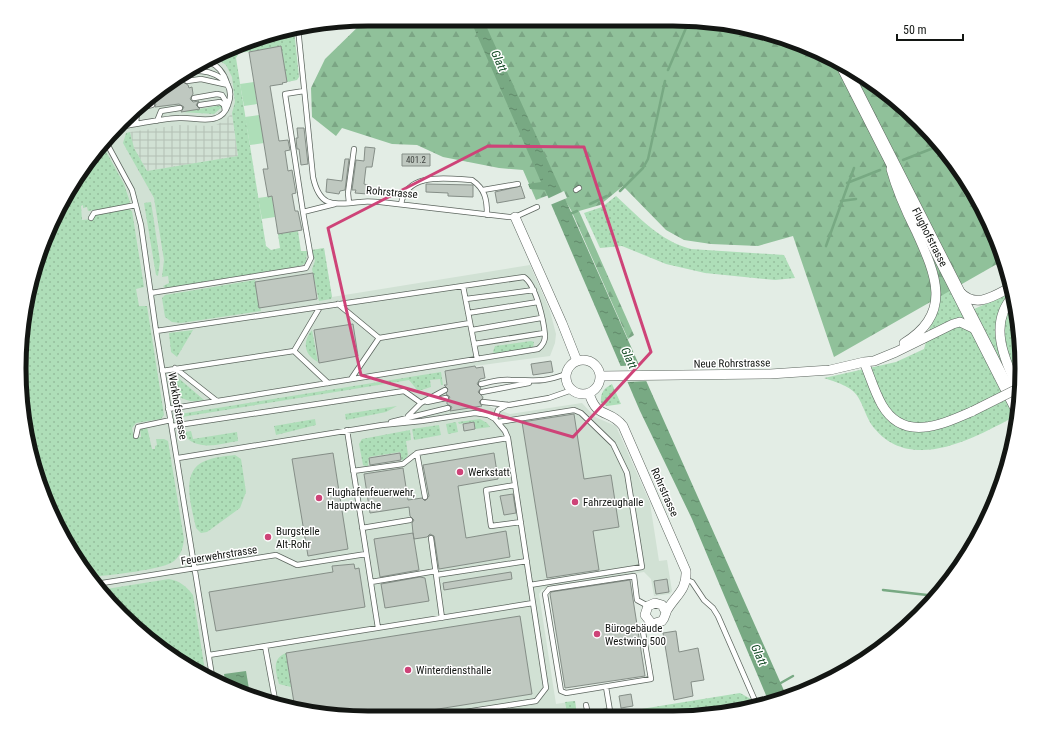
<svg xmlns="http://www.w3.org/2000/svg" width="1041" height="737" font-family="'Roboto Condensed',sans-serif">
  <style>
    .built { fill: #d1e1d4 }
    .industrial { fill: url(#industrial-grid) }
    .grass { fill: url(#grass-dots) }
    .forest { fill: url(#forest-firs) }
    .garden { fill: #aedeb8 }
    .water { fill: url(#water-ripples) }
    .pier { fill: #e3ede5 }
    .lines { fill: none; stroke-linecap: round; stroke-linejoin: round }
    .stream { stroke: #78a983; stroke-width: 2.5 }
    .building { fill: #bfc8c0; stroke: #858e87 }
    .service-casing { stroke: #5d665f; stroke-width: 6 }
    .minor-casing { stroke: #5d665f; stroke-width: 10 }
    .secondary-casing { stroke: #5d665f; stroke-width: 14 }
    .service { stroke: #fff; stroke-width: 4.5 }
    .minor { stroke: #fff; stroke-width: 9 }
    .secondary { stroke: #fff; stroke-width: 13 }
    .minor-bridge-casing { stroke: #5d665f; stroke-width: 10; stroke-linecap: butt }
    .minor-bridge { stroke: #fff; stroke-width: 9 }
    .marked { fill: none; stroke: #ce4378; stroke-width: 3; stroke-linejoin: round }
    .poi-dot { fill: #ce4378; stroke: #fff; stroke-width: 1.5 }
    .labels { text-anchor: middle; stroke-width: 3; stroke-linejoin: round; paint-order: stroke }
    .number-label { font-size: 9px; fill: #3e423e }
    .street-label { font-size: 11px; fill: #131613; stroke: #fff }
    .poi-label { font-size: 11px; fill: #131613; stroke: #fff; text-anchor: start }
    .water-label { font-size: 12px; font-style: italic; fill: #144b26; stroke: #fff }
    .rim { fill: none; stroke: #131613; stroke-width: 5 }
  </style>
  <defs>
    <pattern id="industrial-grid" width="8" height="8" patternUnits="userSpaceOnUse"><rect width="8" height="8" fill="#d1e1d4"/><path d="M0 4h8M4 0v8" fill="none" stroke="#b3c0b5"/></pattern>
    <pattern id="grass-dots" width="8" height="8" patternUnits="userSpaceOnUse"><rect width="8" height="8" fill="#aedeb8"/><path d="M2 2h.1M6 6h.1" fill="none" stroke="#95be9d" stroke-width="1.8" stroke-linecap="round"/></pattern>
    <pattern id="forest-firs" width="22" height="20" patternUnits="userSpaceOnUse"><rect width="22" height="20" fill="#90c19a"/><path d="M5 1l3.5 6h-7zM16 11l3.5 6h-7z" fill="#7ba584"/></pattern>
    <pattern id="water-ripples" width="26" height="14" patternUnits="userSpaceOnUse"><rect width="26" height="14" fill="#78a983"/><path d="M2 4q2-2 4 0t4 0M15 11q2-2 4 0t4 0" fill="none" stroke="#61896a"/></pattern>
  </defs>
  <rect width="100%" height="100%" fill="#e3ede5"/>
  <path class="built" d="M229,53L261,258L324,248L332,297L530,265L550,311L556,334L555,343L550,356L475,366L477,376L481,379L485,405L510,414L582,403L595,417L616,426L650,503L659,561L667,560L672,591L670,594L654,596L651,579L644,572L542,589L539,594L556,704L575,701L577,716L346,717L278,706L214,682L156,646L106,599L46,502L22,414L26,301L55,214L106,138L175,78Z"/>
  <path class="industrial" d="M232,113L238,156L147,171L134,148L130,132L179,125L214,126L224,121Z"/>
  <path class="grass" d="M294,29L299,77L297,80L287,82L281,47L239,53L236,58L266,246L271,250L280,248L278,234L298,231L301,251H307L306,263L300,266L165,288L163,286L169,283L168,276L162,277L164,260L154,198L123,143L126,133L130,132L134,148L147,171L238,156L232,113L235,102L232,77L226,65L217,59L278,31Z
    M222,105V107L214,114L181,112Z
    M102,144L124,184L130,202L127,205L88,211L87,207L83,208V205L81,206L82,220L93,219L96,214L128,209L132,211L144,287L136,289L139,306H147L164,415L161,419L136,423L132,428L134,438L141,437L140,429L147,427L152,449H155V446L157,445L156,439H164L168,441L184,539C183,548 181,555 174,561C163,570 109,575 92,577L46,502L22,414L26,301L55,214Z
    M616,196C639,217 660,241 691,249L784,255L795,278L775,280L705,273L666,264L622,246L600,248L584,213L602,207Z
    M151,202L160,261L158,276L156,275L144,203Z
    M324,248L332,297L331,299L319,301L312,269L315,261L312,250Z
    M943,274L963,314L1012,292C1021,332 1024,375 1017,415C975,438 908,476 871,424C866,416 863,405 858,397C852,386 835,382 824,378L896,362L924,349L930,327L937,311Z
    M255,280L261,311L181,323L172,322L165,317L162,298L165,295Z
    M193,330L177,357L171,352L169,333Z
    M312,330L318,362C304,355 302,342 312,330Z
    M531,341L534,342L533,348L496,354L493,352L495,346Z
    M441,372L443,385H441L440,379L430,380L431,387L418,391L409,380L182,417L183,424L178,422V416L180,414Z
    M176,376L204,400C194,402 188,402 178,396Z
    M612,384L621,404L607,406L601,403C600,393 604,388 612,384Z
    M397,406L386,412L346,420L345,414Z
    M315,419L316,425L276,435L274,426Z
    M480,419L487,423L490,427L475,429L474,422L459,424L458,422Z
    M456,422L458,432L448,434L446,424Z
    M439,425L441,435L414,440L412,429Z
    M410,430L411,440L406,441L408,455L404,461L401,459L400,452L369,457L368,467L363,465L359,444L362,439Z
    M191,431L193,439L237,432L238,441C219,444 197,452 183,434L185,432Z
    M235,455L241,459L246,492L240,508L207,532L201,533L196,528C192,508 179,471 205,461C214,457 226,456 235,455Z
    M169,579C180,581 186,586 193,595L206,677L156,646L106,599L100,590Z
    M286,653L291,687L279,684C276,672 271,659 286,653Z
    M740,693L751,699L754,704L718,715L598,716Z
    M575,701L577,716H558L565,715V712H567L565,702Z"/>
  <path class="forest" d="M366,19H673L741,26L847,66L935,138L975,194L1004,260L834,357L793,236L758,246L711,244L684,240L666,230L623,186L600,205L579,211L634,335L628,339L571,210L559,191L536,200L523,170L499,168L443,157L417,145L392,144L342,128L336,136L312,117L311,88L325,59Z"/>
  <path class="garden" d="M254,82L257,104L244,106L240,84Z
    M259,115L260,121L266,120L262,131L264,143L250,145L245,117Z
    M272,196L275,217L262,219L258,198Z"/>
  <path class="water" d="M470,19H483L571,212L786,695L768,700L692,519L640,411L545,190L530,189L528,184L541,182Z
    M246,671L250,695L226,686L224,674Z"/>
  <path class="pier" d="M564,191L567,198L550,205L547,199Z
    M642,365L649,381L626,382L620,366Z"/>
  <g class="lines">
    <path class="stream" d="M668,70L689,21
      M903,160L941,145
      M847,183L880,170
      M620,191L643,168L648,159L665,81
      M841,201L856,199
      M590,204L607,196
      M570,214L577,211
      M826,246L854,168
      M883,590L936,596
      M779,684L793,676"/>
  </g>
  <path class="building" d="M281,46L287,82L282,83L283,84L270,86L279,141L288,140L290,150L285,151L288,171L292,170L296,193L292,194L295,211H298L302,230L278,234L272,196L268,197L263,169H268L249,52Z
    M186,73L187,77L183,82L188,85L189,88L192,87L193,94L190,99L193,102L199,101L196,105L200,109L181,112L184,107L179,104L155,107L156,104L152,101L151,98L175,78Z
    M297,128H304L308,164L301,165L299,149H297L296,138H298Z
    M365,147L375,148L372,167H366L364,184L368,185L367,194L355,193L356,190H352L356,160L364,161Z
    M402,154H430V166H402Z
    M345,159H349L345,190L340,191L339,194L326,192L327,179L342,181Z
    M426,184L473,185V197L448,196V193L426,192Z
    M521,186L525,198L497,203L495,192Z
    M313,273L317,299L259,308L255,282Z
    M353,324L358,356L319,363L314,330Z
    M551,361L553,372L533,375L531,364Z
    M475,366L476,368L483,367L485,378L480,379L477,384L481,388L478,392L482,396L483,398L479,402L482,406L450,411L452,407L447,404V402L450,397L446,394L448,389L444,385H447L445,371Z
    M574,414L584,479L611,475L619,527L593,531L599,570L547,578L522,422Z
    M474,422L475,429L464,431L463,424Z
    M333,453L348,549L308,556L292,459Z
    M400,453L401,460L370,465L369,458Z
    M494,453L498,479L458,486L466,538L506,531L510,557L439,569L434,536L430,534L427,537L414,539L413,533L419,570L380,577L374,539L413,533L412,523L414,520L410,516L409,507L370,513L364,474L403,468L408,500L422,498L425,501L429,496L423,465Z
    M513,494L516,513L504,515L500,496Z
    M354,564L355,569L359,568L365,607L216,631L209,592L333,572L332,566Z
    M511,572L512,579L444,590L443,583Z
    M420,577L425,578L429,601L385,608L381,584Z
    M667,579L669,592L656,594L654,581Z
    M630,580L645,676L565,688L550,594L551,592Z
    M520,616L532,694L388,717H346L295,709L286,653Z
    M676,631L679,652L698,648L704,680L691,682L693,696L674,700L663,633Z
    M631,694L633,706L621,708L619,696Z"/>
  <g class="lines">
    <g class="service-casing">
      <path id="service" d="M298,28L313,177C320,209 334,204 361,202C367,201 374,202 380,202L509,217H515L537,207
        M209,62C219,66 224,73 227,83
        M187,81L201,79L228,85
        M194,98L217,94L222,95L228,105
        M200,105L220,102L224,105L225,111
        M142,107L152,105
        M157,121L161,111L180,108
        M136,124L137,111
        M118,127C138,124 159,119 179,118C191,117 205,122 216,118C222,116 226,111 228,105C238,79 210,69 189,71
        M105,140L132,190L141,225L156,331L213,682
        M483,190L518,184
        M576,190L579,188
        M349,203L348,193L354,149
        M401,204C407,171 448,179 472,180C485,189 487,199 487,215
        M303,212L285,94L304,91
        M91,218L94,213L136,205
        M463,286L477,359
        M151,293L306,268L311,258L303,212L335,204
        M466,299L534,290
        M338,304L379,338L470,323
        M320,307L294,351L328,383
        M468,313L538,302
        M472,330L541,318
        M156,331L524,277C536,285 544,321 545,336C545,341 542,346 538,349L168,409
        M474,344L544,333
        M175,368L217,401
        M162,371L294,351
        M351,379L379,338
        M481,384C490,382 501,379 511,380C535,380 542,383 566,374
        M482,392L529,383
        M427,402L446,398
        M483,402L509,405L549,398L572,390
        M408,416L421,403L445,390
        M495,419L498,410L507,405
        M391,422L448,408
        M498,422L574,410L581,413L613,444L627,473L642,567L530,585
        M172,426L404,391L421,403
        M347,430L378,628
        M136,436L138,427L171,420
        M417,453L425,497
        M178,458L382,425L422,421L475,413L488,415L495,419L505,431L508,438L533,603L209,655
        M353,471L403,464L417,453L508,438
        M515,485L486,490L491,526L521,522
        M362,528L410,520
        M431,538L442,618
        M436,575L527,561
        M687,580L692,582L704,600L713,608L718,616L756,703
        M371,582L436,571
        M96,584L276,555L297,565L366,554
        M648,606L637,600L634,576L549,589L545,594L561,691L566,693L651,679L643,632L649,622
        M265,646L276,705
        M586,705L588,714L610,711L606,687
        M433,717L536,701L546,688L533,603"/>
    </g>
    <g class="minor-casing">
      <path id="minor" d="M891,169C897,191 906,211 916,231C935,273 954,313 904,343
        M515,217L562,323L577,361
        M960,292C976,309 994,296 1011,287
        M1013,296C986,326 1007,364 1021,396
        M566 377a17 17 0 1 1 34 0a17 17 0 1 1-34 0Z
        M864,362C870,376 874,391 882,405C904,443 943,424 973,411
        M600,376L770,374L830,370L864,362L874,361L896,352L953,324L960,322L977,330
        M589,393C597,420 609,408 623,426L686,571C687,590 676,595 667,610C665,614 665,618 662,621L652,624L645,615L648,606L655,603L662,605L666,612"/>
    </g>
    <g class="secondary-casing">
      <path id="secondary" d="M842,64L1018,410"/>
    </g>
    <use href="#service" class="service"/>
    <use href="#minor" class="minor"/>
    <use href="#secondary" class="secondary"/>
    <g class="minor-bridge-casing">
      <path id="minor-bridge" d="M973,411L1021,387"/>
    </g>
    <use href="#minor-bridge" class="minor-bridge"/>
  </g>
  <path class="marked" d="M488,146L584,147L651,352L573,437L361,375L328,228Z"/>
  <g class="poi-dot">
    <circle cx="460" cy="472" r="4"/>
    <circle cx="319" cy="498" r="4"/>
    <circle cx="575" cy="502" r="4"/>
    <circle cx="268" cy="537" r="4"/>
    <circle cx="597" cy="634" r="4"/>
    <circle cx="408" cy="670" r="4"/>
  </g>
  <g class="labels">
    <g class="number-label">
      <text x="416" y="163">401.2</text>
    </g>
    <g class="street-label">
      <text transform="translate(392 192) rotate(5)" y="4">Rohrstrasse</text>
      <text transform="translate(930 237) rotate(63)" y="4">Flughofstrasse</text>
      <text transform="translate(732 363) rotate(-1)" y="4">Neue Rohrstrasse</text>
      <text transform="translate(178 406) rotate(80)" y="4">Werkhofstrasse</text>
      <text transform="translate(665 492) rotate(66)" y="4">Rohrstrasse</text>
      <text transform="translate(219 555) rotate(-9)" y="4">Feuerwehrstrasse</text>
    </g>
    <g class="poi-label">
      <text x="468" y="476">Werkstatt</text>
      <text x="327" y="496">Flughafenfeuerwehr,<tspan x="327" dy="13">Hauptwache</tspan></text>
      <text x="583" y="506">Fahrzeughalle</text>
      <text x="276" y="535">Burgstelle<tspan x="276" dy="13">Alt-Rohr</tspan></text>
      <text x="605" y="632">Bürogebäude<tspan x="605" dy="13">Westwing 500</tspan></text>
      <text x="416" y="674">Winterdiensthalle</text>
    </g>
    <g class="water-label">
      <text transform="translate(499 61) rotate(66)" y="4">Glatt</text>
      <text transform="translate(629 358) rotate(66)" y="4">Glatt</text>
      <text transform="translate(759 655) rotate(66)" y="4">Glatt</text>
    </g>
  </g>
  <path d="M0 0H1041V737H0ZM368 26H673A342 342 0 0 1 1015 368V369A342 342 0 0 1 673 711H368A342 342 0 0 1 26 369V368A342 342 0 0 1 368 26Z" fill="#fff" fill-rule="evenodd"/>
  <path class="rim" d="M368 26H673A342 342 0 0 1 1015 368V369A342 342 0 0 1 673 711H368A342 342 0 0 1 26 369V368A342 342 0 0 1 368 26Z"/>
  <path d="M897 34v6h66v-6" fill="none" stroke="#131613" stroke-width="2"/>
  <text x="903" y="34" font-size="12" fill="#131613" stroke="#ffffff" stroke-width="3" paint-order="stroke">50 m</text>
</svg>
